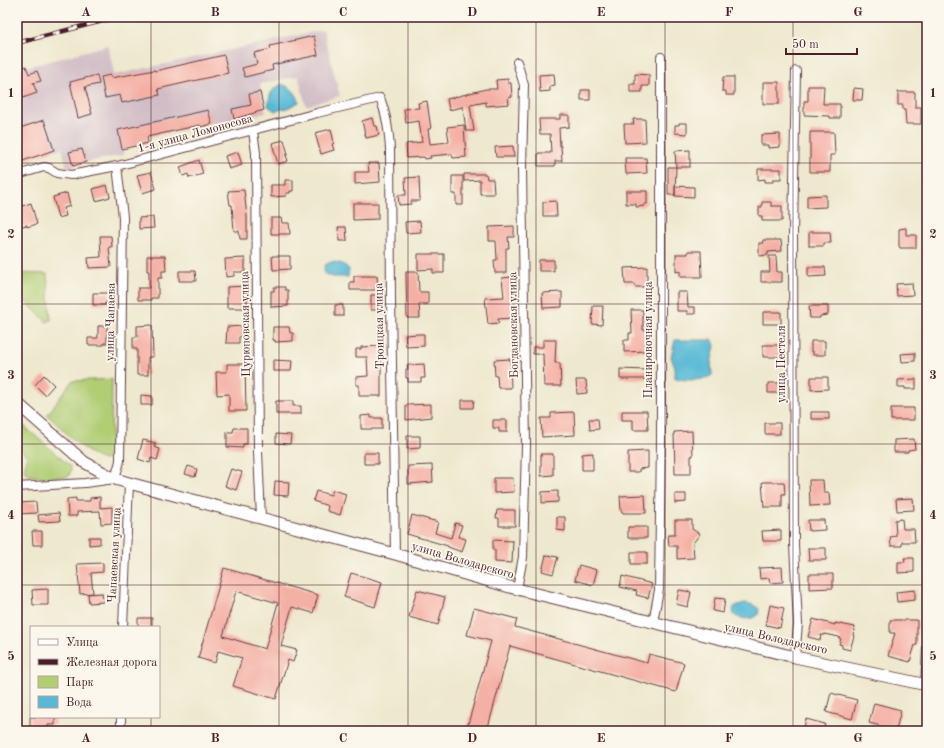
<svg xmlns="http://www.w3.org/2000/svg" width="944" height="748" font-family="'Old Standard TT',serif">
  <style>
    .industrial { fill: #d2bdc6 }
    .green { fill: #b1ce74; stroke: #7e7650 }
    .water { fill: #57b9d5; stroke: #506c80 }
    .building { fill: #f5b0a5; fill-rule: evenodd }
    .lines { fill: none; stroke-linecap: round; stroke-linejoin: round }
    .street-casing { stroke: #633d43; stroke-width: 10 }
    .secondary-casing { stroke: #633d43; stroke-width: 13 }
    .street { stroke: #fff; stroke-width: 8 }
    .secondary { stroke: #fff; stroke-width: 11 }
    .rail-casing { stroke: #4a1f2b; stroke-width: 4.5 }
    .rail { stroke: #fbf7ec; stroke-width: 3; stroke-dasharray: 9; stroke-linecap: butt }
    .grid { fill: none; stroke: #4a1f2b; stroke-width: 1; stroke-opacity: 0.55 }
    .labels { text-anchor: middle; stroke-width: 3.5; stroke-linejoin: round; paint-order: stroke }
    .street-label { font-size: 12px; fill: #4a1f2b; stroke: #fbf7ec }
    .neatline { fill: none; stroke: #4a1f2b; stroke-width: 1.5 }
    .grid-label { font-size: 13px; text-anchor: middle; font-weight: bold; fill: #4a1f2b }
  </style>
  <rect width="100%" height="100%" fill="#fbf7ec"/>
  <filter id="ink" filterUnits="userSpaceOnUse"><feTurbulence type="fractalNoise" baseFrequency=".025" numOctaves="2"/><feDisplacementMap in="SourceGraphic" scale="8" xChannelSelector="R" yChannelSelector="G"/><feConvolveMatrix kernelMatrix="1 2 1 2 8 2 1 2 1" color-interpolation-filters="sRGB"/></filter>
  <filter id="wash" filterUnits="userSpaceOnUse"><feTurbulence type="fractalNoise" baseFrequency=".012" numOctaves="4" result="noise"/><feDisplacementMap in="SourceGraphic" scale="16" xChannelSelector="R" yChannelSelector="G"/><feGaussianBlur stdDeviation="0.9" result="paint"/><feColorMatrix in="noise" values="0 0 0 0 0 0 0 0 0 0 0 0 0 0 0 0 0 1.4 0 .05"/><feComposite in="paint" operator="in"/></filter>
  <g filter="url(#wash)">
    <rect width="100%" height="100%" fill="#eee8ce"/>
    <path class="industrial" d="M323,30L340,96L306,106L298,76L260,84L266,113L147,137L148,143L123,149L124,155L86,162L67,168L62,148L17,163V70L108,45L114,75Z"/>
    <path class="green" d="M17,273L47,274L51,320L47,322L17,294Z
      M112,379L111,450L110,456L105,460C89,458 60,426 47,415L72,381Z
      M17,420L70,466L71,470L69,476L66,477C58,477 29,479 25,472C23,468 27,462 27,457L22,450L17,446Z"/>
    <path class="water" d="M282,84C291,88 297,92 299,102L287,108L275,111L268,106C270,94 270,90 282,84Z
      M331,262C338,262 346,264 349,270L348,277H333L325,274L324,269L325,265Z
      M675,340H713L715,346L711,363L712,375C705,381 683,381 675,378V368L671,357Z
      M745,603C750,604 756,605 759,609L758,615C750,620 742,620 734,615L733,609L735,606Z"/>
    <g id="blocks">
      <path class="building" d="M314,36L318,55L272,65L273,70L245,77L242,68L257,64L254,53L271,49L270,46Z
        M224,55L228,73L158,89L160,95L122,103L120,95L105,98L101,77L110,75L111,78L155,70V71Z
        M26,66L29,74L37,71L41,81L33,83L37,93L17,100V70Z
        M554,74L555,85L550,86V91L540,92L539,75Z
        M635,74L649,75V86H642V92H630V84H635Z
        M97,75L99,84L85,87L92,114L78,118L70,82Z
        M723,77H734V95H726V91H722Z
        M508,79V83H511L512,97L508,98L509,104L486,106V102L470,105L474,131H466L463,107L449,110L447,99L486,89H497L496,80Z
        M763,82H779V104H763Z
        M808,86H824L823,104H840V118H830V116L804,115V101H808Z
        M854,88L863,89L862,100H853Z
        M581,90H590V100H581Z
        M260,92L264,110L234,119L232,109L251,105L249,94Z
        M898,92H915V107H921V124H906L905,110H903V105H898Z
        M427,101L431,129H428L430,144L449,142L447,127L464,125L466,157L453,158L452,154L430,156L431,158L425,159L424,157L407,158L406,144L422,142L419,121L406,123L404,109L419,108L418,103Z
        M208,110L212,124L200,127V125L147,137L148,143L122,149L118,130Z
        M560,115H569V127L559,128L560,146H561L562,161H555V166H538V153H551L550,134H540L539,119H560Z
        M372,118L374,126H377L379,135L366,138L362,121Z
        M633,119H645L646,142L625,143L624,124H634Z
        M44,120L54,150L17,163V129Z
        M679,123H687V134L675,133V125H679Z
        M331,129L334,143L332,144L334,150L321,154L315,133Z
        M810,132H834L835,155H830V172H810Z
        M780,134V147L768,148V145H761V135Z
        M284,140L288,154L286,155L288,161L278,164L272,143Z
        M513,146L514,157H496L495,147Z
        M82,149L86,162L73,166L69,152Z
        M690,150V167H676L675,151Z
        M238,152L242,165L229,169L225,156Z
        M625,158H646L647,173L626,174Z
        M199,160L203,174L189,178L188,174L183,176L180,167Z
        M368,163H379L380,182L355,184V172H369Z
        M668,167H676L675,195H668Z
        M758,169H781V179H773V182H765V179L758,180Z
        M151,172L156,189L142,193L137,175Z
        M464,174H486L487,179H493L494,194H480V180L464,181Z
        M452,176H463V205H456V194H452Z
        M419,177L420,201H411V204L399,205L398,195H406L405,178Z
        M285,180H293V191H290V193H286V196L271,197V185H285Z
        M107,185L110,197L96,201L93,189Z
        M675,186L694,187V197L675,196Z
        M244,190L247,217V239H240L239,231H234L232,205H230L228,191Z
        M626,191H647V204H644V206L636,207V204H626Z
        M67,193L70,206L64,208L66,216L58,218L53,197Z
        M826,195V207L807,208V196Z
        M556,201L557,216H543V202Z
        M762,202H771V206H782V221H762V216H759V207H762Z
        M31,203L37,224L27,227V225L18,227L17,212L20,211L19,207Z
        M353,203H378V219L353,220Z
        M153,217L154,228L139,229V218Z
        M271,218H281L282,223H289L290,234H271Z
        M420,221L421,232L406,233L405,222Z
        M514,226V237H508L509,248H506V273H495L494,260H497L496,241H489V227Z
        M338,227H346L347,241H339Z
        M906,228V235H916V248H900L899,246V229Z
        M809,232H830L831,243H824V246H809Z
        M100,236H111L112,247H109L111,267L89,268L88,258L101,257Z
        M763,240H781L782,251L768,252V255L759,256V243H764Z
        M688,251H701L702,277H680V271L676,272V254H688Z
        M418,254H444V273H433V269L418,270Z
        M147,256H165L166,271H162V278H158V298H151V300H138V288H149V271H147Z
        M272,256H290V269L273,270Z
        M769,256H776L777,272H782V282H761V272H770Z
        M245,258V272H234V276L226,277L225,259Z
        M539,260H554V271H539Z
        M647,267V287H635L634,284H625L624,268Z
        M808,267H825L826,276L808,277Z
        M179,271H195L196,281H179Z
        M406,272H418L419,292H428V304H419L420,318H407Z
        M354,276H377L378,290H350V282H354Z
        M512,277L513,287L515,286L516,295H512L513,318L498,319L499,323L488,324L485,298L504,297L502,278Z
        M912,283L913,295L897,296L896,284Z
        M247,286V308H227V287Z
        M274,287H285V290H288V306L271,307V291H274Z
        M562,292V307L543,308L542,293Z
        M677,292H687L688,307H695V314H687V311H677Z
        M93,293H110V303H105V305H93Z
        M371,295H382L381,310H371Z
        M335,305H343V316H335Z
        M593,306H603L602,325L592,324Z
        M809,306H828V315L820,316V318H810Z
        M631,310H643V330H648V351L624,352V340H629V333H632Z
        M763,312H781V324H763Z
        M152,325L153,357H148V375H137V349H133V337H137V326Z
        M98,326H107V343H104V345H88V338H98Z
        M244,326V336L239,337V343H226L227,327Z
        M273,327H289L290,333H293V341L275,342V340H273Z
        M418,334H424V346L406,347L405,335Z
        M543,340H556L555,363H560L561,386H544L543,354H533V347H543Z
        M811,341H825V355H813V352H811Z
        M763,345H780V357H763Z
        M381,346V396H359V385H356V377L368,376L367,357H356V349H361V347Z
        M915,353V361L902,362L901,354Z
        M510,359L511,388H498L497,376H495L494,360Z
        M273,360L292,361L291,371H273Z
        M227,364H245L246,411H229V394L217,395L216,372H227Z
        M424,364L425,378H421V382H408V378H406V369H408L407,365Z
        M620,369L647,370V379H620Z
        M44,375L54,385L45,395L35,385Z
        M811,377H828V389L811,390Z
        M916,379V389H905V387H898V380Z
        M576,380H586L587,393L577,394Z
        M768,383H779V393H768Z
        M141,395L152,396V405H141Z
        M462,400H474L473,408H462Z
        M276,401H293V406H301V414H276Z
        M431,404V417L406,420V405Z
        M891,408H914V420H891Z
        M622,411H647L648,430H633V420H622Z
        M574,412L575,435L542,437L541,418H551V413Z
        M811,412H829V419H811Z
        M371,415V418H382V429H361V416Z
        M589,419H598L599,429L590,430Z
        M493,420H507V432H499V428H493Z
        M765,423H780V434H765Z
        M234,428H247V444H243V448L227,447V432H233Z
        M692,431L693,456H691V474H675L674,432Z
        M276,434L291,435L290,444L276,443Z
        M407,436H420V448L407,449Z
        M914,439L915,449L908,450V452H894V440Z
        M143,440L156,443L154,447L160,449L157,460L151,458L150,463L138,459Z
        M648,451V468L639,469V472H628V452Z
        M364,453H378V464H364Z
        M593,453V470H582V454Z
        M541,454H553V475L541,476Z
        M432,465L433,482L408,484V466Z
        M188,466L197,469L195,477L185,474Z
        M231,469L242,472L236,490L225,486Z
        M494,478H513L514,492L494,493Z
        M809,480H823L824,493H829L830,505L810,506Z
        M275,481L289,482L288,496L274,495Z
        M762,482H784L785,494H782V507H764Z
        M333,490L346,494L340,515L327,511L328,506L313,501L316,491L331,495Z
        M558,491V502L542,503V492Z
        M675,494H686V502L675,503Z
        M645,495L646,513H623L622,511H621L620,496Z
        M100,497V508L112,507V523L101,524L100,511L77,512V516H68L67,499L76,498V501H90V498Z
        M913,498L914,510L897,511L896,499Z
        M36,502L37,513L17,514V503Z
        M497,510H515V526H499V518H496Z
        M59,513L60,521L39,522L38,515Z
        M412,515L438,522L435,533L451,538L455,523L462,525L458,537L466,539L462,552L448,547V546L407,534Z
        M557,517H565V531L557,530Z
        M902,519L903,529H914L915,542H902V546H891L890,537L896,536L895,520Z
        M675,520H692V529L700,534L693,543L694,558L677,559V546H669L668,535H675Z
        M808,520H824L825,530L809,531Z
        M628,527H647V538H628Z
        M781,530V541H763L762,531Z
        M32,531H42V545H33Z
        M89,537H100V544L89,545Z
        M493,540L513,541L512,563L495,562V550H493Z
        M808,548H826V560H809Z
        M631,552H647V564H631Z
        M546,555L558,557L553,574L542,571Z
        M904,558H914V572L898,573V562H905Z
        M103,563V572L91,573L93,593L80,594L77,564Z
        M579,565L597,570L593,585L575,580Z
        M782,567L783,582L770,583L769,578L760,579L759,568Z
        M224,568L318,595L313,613L292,607L281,646L297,650L293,662L288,660L276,699L233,686L242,658L218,651L215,663L198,658ZM236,591L278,603L265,649L223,636Z
        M351,573L382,582L375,607L344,597Z
        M809,574H833V588L809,589Z
        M622,576L652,584L648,598L636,595L637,591L620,587Z
        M48,589V605H33L32,590Z
        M417,590L445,597L438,625L409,617Z
        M679,590L691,592L688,607L676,604Z
        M915,590V600L897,602L896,592Z
        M102,593L103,602L89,603L88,594Z
        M715,598L725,599L723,613L713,611Z
        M770,605L784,608L780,628L766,625Z
        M474,608L517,619L515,627L647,663L649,654L684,663L676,692L510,646L487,731H477L467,728L491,641L467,635Z
        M138,618H152V627H138Z
        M813,619L835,625V623L855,627L853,635L854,636L850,650L842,648V645L839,644L841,639L839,638V637L824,634V635H821L820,640L808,637Z
        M890,620H917V645H915L910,662L888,656L895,633H890Z
        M831,693L857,700L852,719L826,712Z
        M874,703L901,710L896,730L869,723Z
        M30,717H55V725H48V728H40V731H30Z
        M806,719L825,724L823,731H803Z"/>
    </g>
  </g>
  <g filter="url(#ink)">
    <use href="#blocks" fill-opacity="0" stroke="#633d43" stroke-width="1"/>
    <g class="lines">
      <g class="street-casing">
        <path id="street" d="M253,131L256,153L258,452L261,518
          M17,175L44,167L49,168L57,173L71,175L117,166L317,113L380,98C387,115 389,131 390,149L391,301L395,554
          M17,487L85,483L115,479L120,461L123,217L117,166
          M517,589L523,557L526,446L522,168L524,85L517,62
          M653,622L659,590L661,441V57
          M123,627L129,483
          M795,657L798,624L794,545L793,234L796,71
          M925,685L927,648
          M121,731V717"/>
      </g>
      <g class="secondary-casing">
        <path id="secondary" d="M17,403L84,462L115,479L129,483L395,554L517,589L795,657L927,685"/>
      </g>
      <use href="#street" class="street"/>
      <use href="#secondary" class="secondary"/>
      <g class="rail-casing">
        <path id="rail" d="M17,43L118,17"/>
      </g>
      <use href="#rail" class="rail"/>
    </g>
  </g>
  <path class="grid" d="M151,17V627M279,17V731M408,17V731M536,17V731M665,17V731M793,17V731M17,163H927M17,304H927M17,444H927M17,585H927M151,717V731"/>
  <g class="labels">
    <g class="street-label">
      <text transform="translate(195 133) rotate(-15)" y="4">1-я улица Ломоносова</text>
      <text transform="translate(110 322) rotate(-89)" y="4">улица Чапаева</text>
      <text transform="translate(245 324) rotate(-91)" y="4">Цурюповская улица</text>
      <text transform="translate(513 325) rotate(-91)" y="4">Богдановская улица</text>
      <text transform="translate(379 326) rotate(-91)" y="4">Троицкая улица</text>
      <text transform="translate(648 340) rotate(-90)" y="4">Планировочная улица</text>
      <text transform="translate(781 364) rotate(-90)" y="4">улица Пестеля</text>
      <text transform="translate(114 555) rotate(-87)" y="4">Чапаевская улица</text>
      <text transform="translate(463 560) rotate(16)" y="4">улица Володарского</text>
      <text transform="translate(776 638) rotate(13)" y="4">улица Володарского</text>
    </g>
  </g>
  <rect width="944" height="748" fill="none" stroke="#fbf7ec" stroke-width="44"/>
  <rect x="30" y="626" width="130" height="92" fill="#fbf7ec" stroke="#b4a19f"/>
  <rect x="38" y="639" width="20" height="6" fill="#ffffff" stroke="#b4a19f"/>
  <text x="66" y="646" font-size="12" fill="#4a1f2b">Улица</text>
  <rect x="38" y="659" width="20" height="6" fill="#4a1f2b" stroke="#b4a19f"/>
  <text x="66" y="666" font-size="12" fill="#4a1f2b">Железная дорога</text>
  <rect x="38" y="676" width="20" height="12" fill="#b1ce74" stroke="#b4a19f"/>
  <text x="66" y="686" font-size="12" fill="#4a1f2b">Парк</text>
  <rect x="38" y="696" width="20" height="12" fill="#57b9d5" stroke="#b4a19f"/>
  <text x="66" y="706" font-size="12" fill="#4a1f2b">Вода</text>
  <path d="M786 48v6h71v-6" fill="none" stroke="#4a1f2b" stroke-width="2"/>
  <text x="792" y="48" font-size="12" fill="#4a1f2b" stroke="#fbf7ec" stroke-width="3" paint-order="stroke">50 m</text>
  <rect x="22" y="22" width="900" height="704" class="neatline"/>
  <g class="grid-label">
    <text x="86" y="16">A</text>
    <text x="215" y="16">B</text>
    <text x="343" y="16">C</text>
    <text x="472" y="16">D</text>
    <text x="601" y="16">E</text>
    <text x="729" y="16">F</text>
    <text x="858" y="16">G</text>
    <text x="11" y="97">1</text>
    <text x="933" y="97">1</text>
    <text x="11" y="238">2</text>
    <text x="933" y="238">2</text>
    <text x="11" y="379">3</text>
    <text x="933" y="379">3</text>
    <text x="11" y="519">4</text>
    <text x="933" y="519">4</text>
    <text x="11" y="660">5</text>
    <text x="933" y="660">5</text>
    <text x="86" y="742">A</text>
    <text x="215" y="742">B</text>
    <text x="343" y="742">C</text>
    <text x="472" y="742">D</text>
    <text x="601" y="742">E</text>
    <text x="729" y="742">F</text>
    <text x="858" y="742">G</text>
  </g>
</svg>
